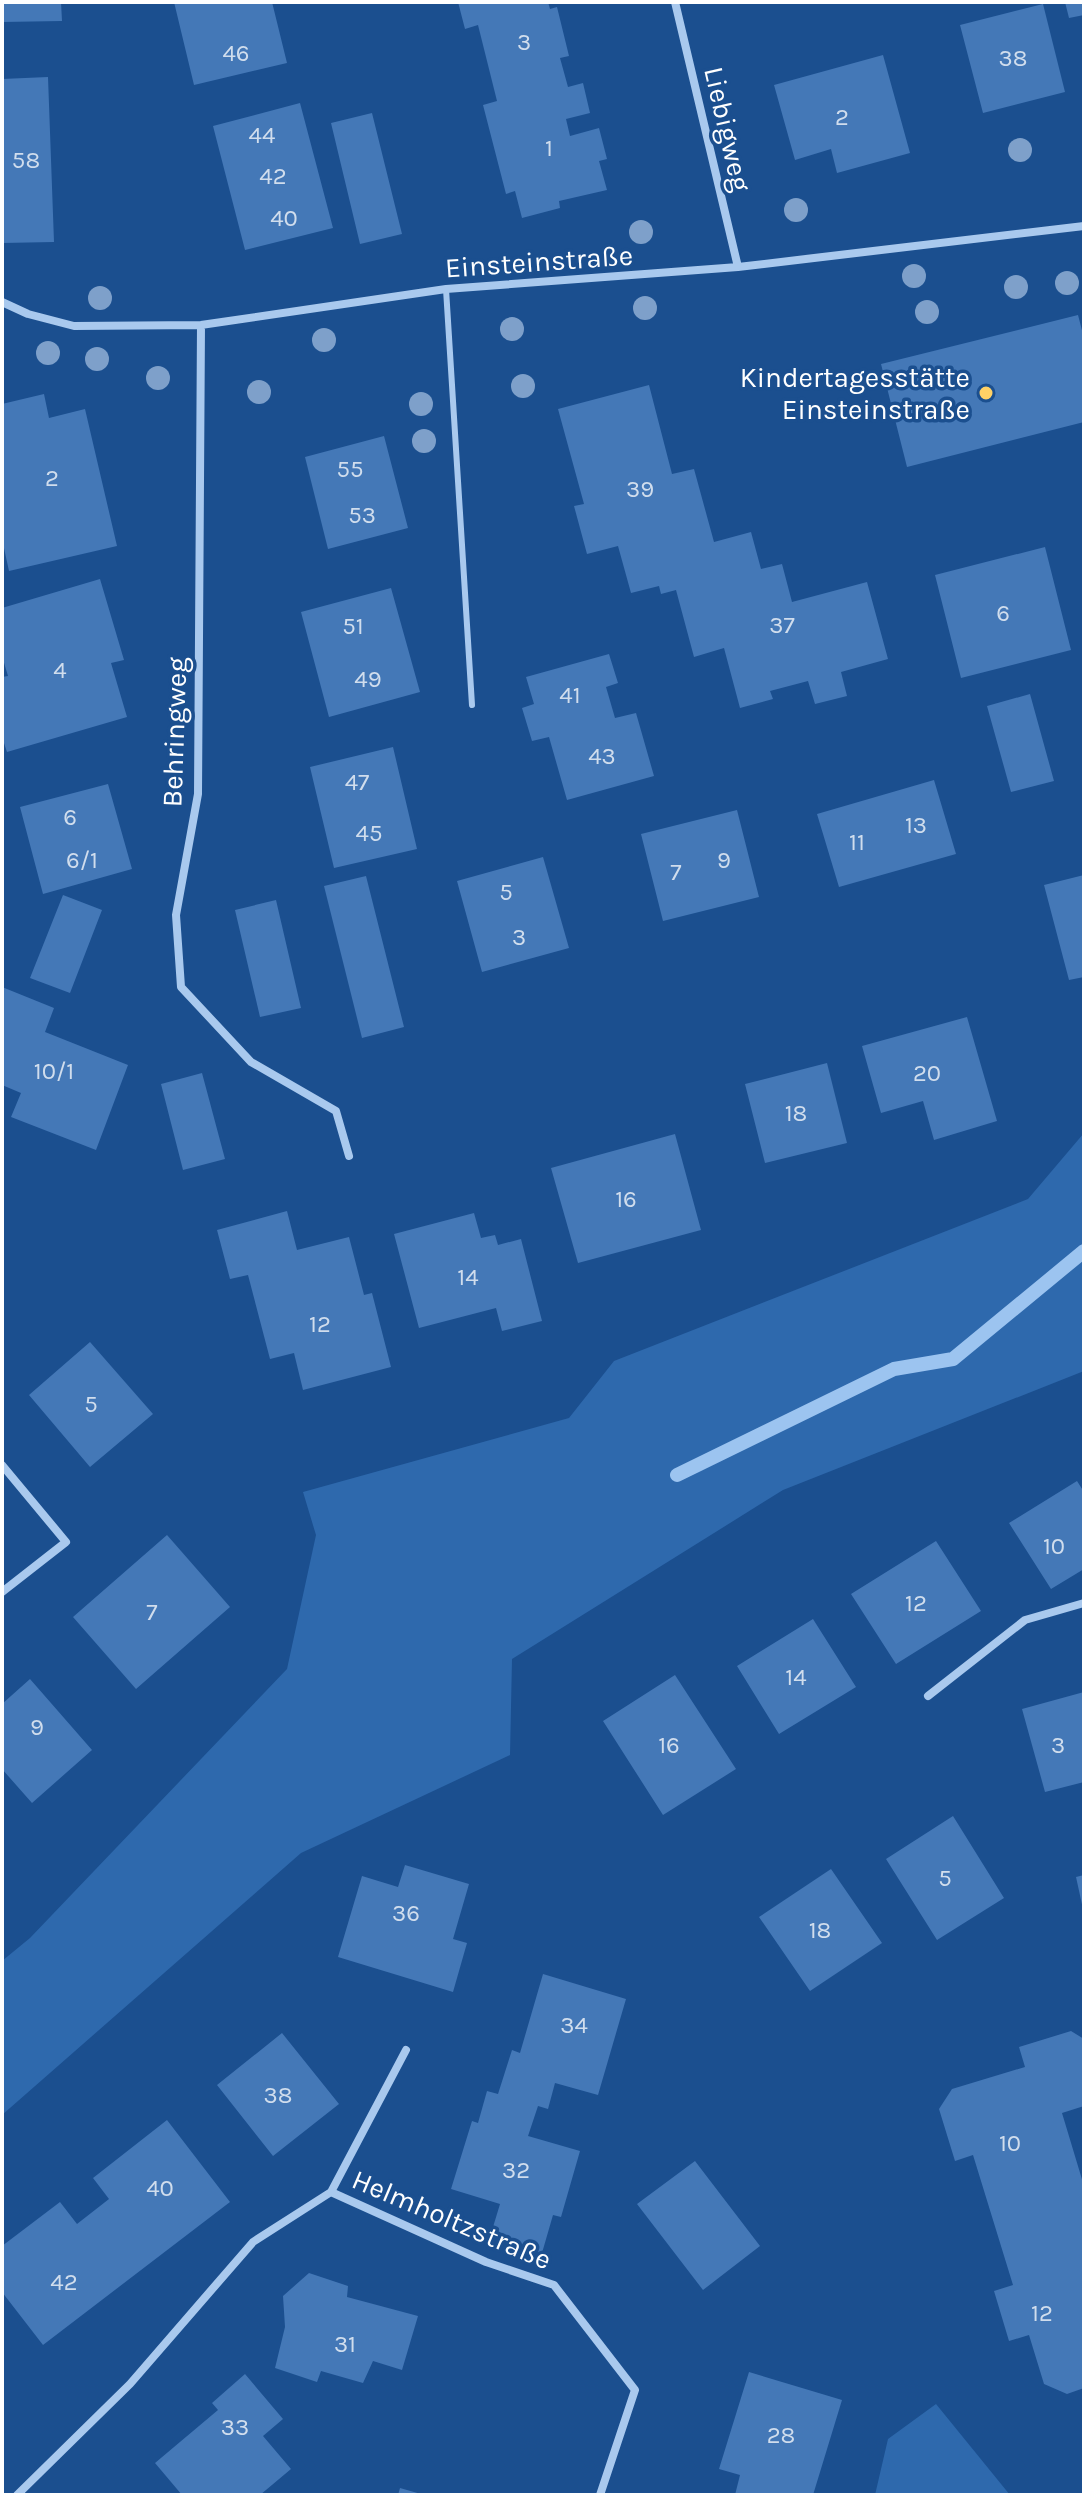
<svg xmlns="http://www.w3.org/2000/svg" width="1086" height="2497" font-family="Karla,sans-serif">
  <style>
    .green { fill: #2e69ad }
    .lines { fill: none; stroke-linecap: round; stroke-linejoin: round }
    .stream { stroke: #9cc4f0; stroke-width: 14 }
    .building { fill: #4478b7 }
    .lane { stroke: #a9c9ee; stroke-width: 6 }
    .street { stroke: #a9c9ee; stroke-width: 8 }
    .tree { fill: #7ea0ca }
    .poi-dot { fill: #ffd166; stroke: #1b4f8f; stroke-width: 3 }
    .labels { text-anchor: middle; stroke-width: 7; stroke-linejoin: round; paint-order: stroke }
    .number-label { font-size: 24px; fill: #d0dded }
    .street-label { font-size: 28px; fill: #fff; stroke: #1b4f8f }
    .poi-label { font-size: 28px; fill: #fff; stroke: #1b4f8f; text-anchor: end }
  </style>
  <rect width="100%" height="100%" fill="#1b4f8f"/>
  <path class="green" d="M1084,1133V1371L783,1490L512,1659L510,1755L301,1853L2,2115V1961L30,1938L287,1669L316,1535L303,1492L569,1418L614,1361L1028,1199Z
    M936,2404L1010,2495H875L888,2439Z"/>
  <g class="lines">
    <path class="stream" d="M677,1475L894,1369L953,1359L1084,1251"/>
  </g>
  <path class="building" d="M2,2H61L62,21L2,22Z
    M174,2H272L287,63L194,85Z
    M458,2H548L550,9L557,7L569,56L560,58L568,87L583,83L590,113L566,119L570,136L599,128L607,159L599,161L607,190L559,201L560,208L522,218L515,191L506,194L483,105L497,101L478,25L465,29Z
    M1065,2H1084V15L1069,18Z
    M1043,4L1065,92L983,113L960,25Z
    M883,55L910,153L837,173L831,149L795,160L774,85Z
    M48,77L54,242L2,243V79Z
    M300,103L333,228L245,250L213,126Z
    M372,113L402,234L360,244L331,123Z
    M1078,315L1084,338V422L907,467L881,364Z
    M649,385L672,474L694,469L714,542L751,532L761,569L782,564L792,602L867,582L888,659L841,672L847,696L815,704L808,681L770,691L773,699L740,708L724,648L694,657L676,590L661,594L659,586L631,593L618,546L587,554L574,506L584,504L558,409Z
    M44,394L49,418L85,409L117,546L9,571L2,539V404Z
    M384,436L408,528L328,549L305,457Z
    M1045,547L1071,650L961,678L935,575Z
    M100,579L124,660L111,663L127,717L7,752L2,737V677L8,676L2,656V608Z
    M391,588L420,692L329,717L301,612Z
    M609,654L618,683L606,687L615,718L636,713L654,776L567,800L549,737L532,741L522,708L534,704L526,677Z
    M1030,694L1054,781L1011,792L987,706Z
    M393,747L417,849L334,868L310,767Z
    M934,780L956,854L839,887L817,814Z
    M108,784L132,869L43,894L20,807Z
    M737,810L759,897L663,921L641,834Z
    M543,857L569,948L482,972L457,881Z
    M1084,875V977L1069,980L1044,885Z
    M366,876L404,1027L362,1038L324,886Z
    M63,895L102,910L70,993L30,978Z
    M276,900L301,1008L260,1017L235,910Z
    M2,987L54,1008L45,1032L128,1065L96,1150L11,1117L21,1093L2,1085Z
    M967,1017L997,1121L934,1140L923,1101L881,1113L862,1046Z
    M827,1063L847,1143L765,1163L745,1084Z
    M202,1073L225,1159L183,1170L161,1084Z
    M675,1134L701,1230L578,1263L551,1168Z
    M287,1211L297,1250L349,1237L364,1295L372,1293L391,1367L303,1390L294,1353L270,1359L248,1275L230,1279L217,1230Z
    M474,1213L481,1238L495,1235L498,1245L521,1239L542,1321L502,1331L496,1308L419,1328L394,1234Z
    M90,1342L153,1414L90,1467L29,1395Z
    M1077,1481L1084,1492V1569L1051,1589L1009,1523Z
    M167,1535L230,1607L136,1689L73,1617Z
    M936,1541L981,1611L896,1664L851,1594Z
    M813,1619L856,1687L779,1734L737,1666Z
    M675,1675L736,1769L663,1815L603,1721Z
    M30,1679L92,1750L32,1803L2,1769V1704Z
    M1084,1692V1782L1045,1792L1022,1709Z
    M953,1816L1004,1898L937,1940L886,1859Z
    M405,1865L469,1884L453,1939L467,1943L453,1992L338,1957L362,1876L398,1887Z
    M831,1869L882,1943L810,1991L759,1917Z
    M1084,1875V1909H1083L1076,1877Z
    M543,1974L626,1999L598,2095L555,2083L548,2109L538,2106L528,2136L580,2151L561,2217L553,2215L542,2253L490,2237L500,2204L451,2189L472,2121L478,2123L487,2091L498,2094L512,2050L520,2053Z
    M1071,2031L1084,2039V2106L1062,2113L1084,2186V2388L1067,2394L1044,2384L1029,2335L1009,2341L994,2291L1013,2285L973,2155L955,2161L939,2109L952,2089L1025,2067L1019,2047Z
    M282,2033L339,2104L273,2156L217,2085Z
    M167,2120L230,2202L43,2345L2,2292V2246L60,2202L77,2224L109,2199L93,2178Z
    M695,2161L760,2246L703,2290L637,2204Z
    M309,2273L348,2286L347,2297L418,2316L402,2370L373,2361L363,2383L321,2371L317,2382L275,2368L285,2327L283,2296Z
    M749,2372L842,2400L813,2495H735L740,2475L719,2469Z
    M245,2374L283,2419L263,2436L291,2469L260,2495H182L155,2463L218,2410L212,2403Z
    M400,2488L421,2494V2495H398Z"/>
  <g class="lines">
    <path class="lane" d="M446,289L472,705"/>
    <path class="street" d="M675,2L738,267
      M2,302L28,314L74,326L201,325L446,289L738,267L1084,226
      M201,325L198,794L176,915L181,987L251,1062L336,1111L349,1156
      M2,1465L66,1542L2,1592
      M928,1696L1025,1620L1084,1603
      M331,2192L406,2050
      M17,2495L130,2384L253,2242L331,2192L486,2262L554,2285L635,2390L600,2495"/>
  </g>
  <g class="tree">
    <circle cx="1020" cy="150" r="12"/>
    <circle cx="796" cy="210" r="12"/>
    <circle cx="641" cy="232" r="12"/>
    <circle cx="914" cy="276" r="12"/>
    <circle cx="1067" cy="283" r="12"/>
    <circle cx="1016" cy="287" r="12"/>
    <circle cx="100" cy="298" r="12"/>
    <circle cx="645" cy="308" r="12"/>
    <circle cx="927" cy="312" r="12"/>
    <circle cx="512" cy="329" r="12"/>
    <circle cx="324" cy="340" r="12"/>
    <circle cx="48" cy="353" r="12"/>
    <circle cx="97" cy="359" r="12"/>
    <circle cx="158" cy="378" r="12"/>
    <circle cx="523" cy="386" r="12"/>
    <circle cx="259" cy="392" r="12"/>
    <circle cx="421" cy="404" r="12"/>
    <circle cx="424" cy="441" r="12"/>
  </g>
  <circle class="poi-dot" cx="986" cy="393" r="8"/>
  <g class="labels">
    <g class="number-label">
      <text x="524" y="50">3</text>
      <text x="236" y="61">46</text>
      <text x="1013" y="66">38</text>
      <text x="842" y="125">2</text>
      <text x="262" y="143">44</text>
      <text x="549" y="156">1</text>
      <text x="26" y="168">58</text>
      <text x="273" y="184">42</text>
      <text x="284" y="226">40</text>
      <text x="350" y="477">55</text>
      <text x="52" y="486">2</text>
      <text x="640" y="497">39</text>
      <text x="362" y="523">53</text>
      <text x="1003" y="621">6</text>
      <text x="782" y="633">37</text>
      <text x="353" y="634">51</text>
      <text x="60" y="678">4</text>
      <text x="368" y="687">49</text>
      <text x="570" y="703">41</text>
      <text x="602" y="764">43</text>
      <text x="357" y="790">47</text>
      <text x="70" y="825">6</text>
      <text x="916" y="833">13</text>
      <text x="369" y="841">45</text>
      <text x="857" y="850">11</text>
      <text x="82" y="868">6/1</text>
      <text x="724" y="868">9</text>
      <text x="676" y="880">7</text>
      <text x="506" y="900">5</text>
      <text x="519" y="945">3</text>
      <text x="54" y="1079">10/1</text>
      <text x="927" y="1081">20</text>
      <text x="796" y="1121">18</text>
      <text x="626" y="1207">16</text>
      <text x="468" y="1285">14</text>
      <text x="320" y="1332">12</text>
      <text x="91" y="1412">5</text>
      <text x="1054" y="1554">10</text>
      <text x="916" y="1611">12</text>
      <text x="152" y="1620">7</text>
      <text x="796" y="1685">14</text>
      <text x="37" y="1735">9</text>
      <text x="669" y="1753">16</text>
      <text x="1058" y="1753">3</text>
      <text x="945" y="1886">5</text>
      <text x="406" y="1921">36</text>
      <text x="820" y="1938">18</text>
      <text x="574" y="2033">34</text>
      <text x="278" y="2103">38</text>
      <text x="1010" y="2151">10</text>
      <text x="516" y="2178">32</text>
      <text x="160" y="2196">40</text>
      <text x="64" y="2290">42</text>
      <text x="1042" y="2321">12</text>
      <text x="345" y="2352">31</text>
      <text x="235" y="2435">33</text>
      <text x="781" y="2443">28</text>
    </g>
    <g class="street-label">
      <text transform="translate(728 129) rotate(77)" y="10">Liebigweg</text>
      <text transform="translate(539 261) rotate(-4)" y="10">Einsteinstraße</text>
      <text transform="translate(174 732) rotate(-88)" y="10">Behringweg</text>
      <text transform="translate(452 2219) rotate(23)" y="10">Helmholtzstraße</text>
    </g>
    <g class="poi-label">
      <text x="970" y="387">Kindertagesstätte<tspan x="970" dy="32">Einsteinstraße</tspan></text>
    </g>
  </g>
  <rect width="1086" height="2497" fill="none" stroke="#ffffff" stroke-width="8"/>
</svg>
